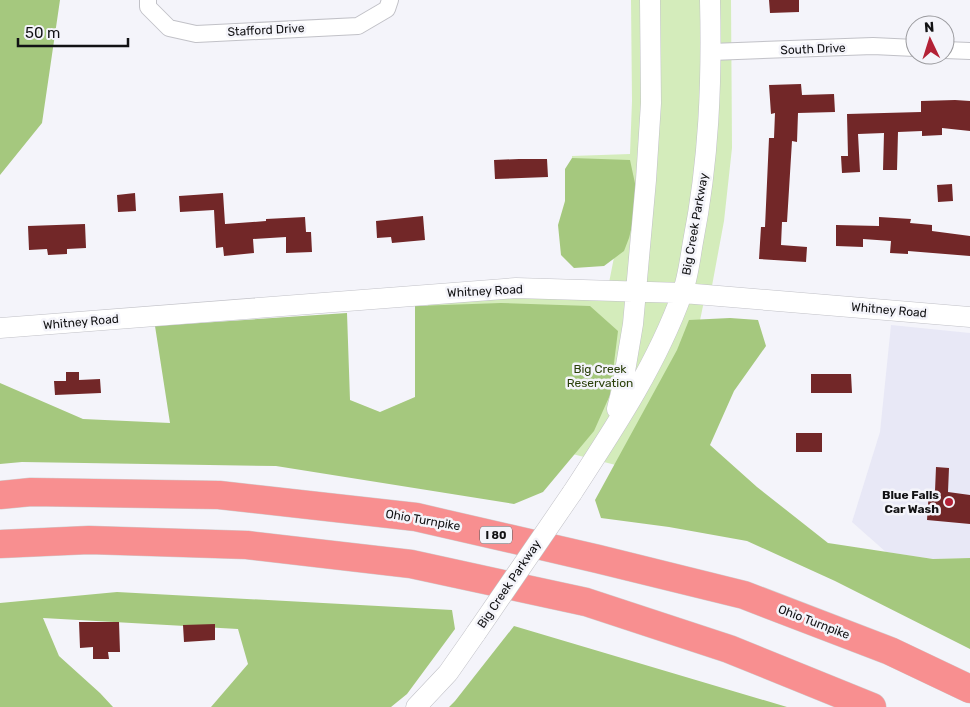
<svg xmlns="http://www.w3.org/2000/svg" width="970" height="707" font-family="Rubik,sans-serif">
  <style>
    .built { fill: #e8e8f6 }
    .green { fill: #d4ecbb }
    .forest { fill: #a5c87e }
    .building { fill: #722728 }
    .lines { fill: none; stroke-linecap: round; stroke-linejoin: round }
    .minor-casing { stroke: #c1c1c7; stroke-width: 18 }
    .tertiary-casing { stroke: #c1c1c7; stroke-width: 21 }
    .motorway-casing { stroke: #d0d0d0; stroke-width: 29 }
    .minor { stroke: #fff; stroke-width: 16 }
    .tertiary { stroke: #fff; stroke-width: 20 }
    .motorway { stroke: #f88f90; stroke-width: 28 }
    .tertiary-bridge-casing { stroke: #c1c1c7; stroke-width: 21; stroke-linecap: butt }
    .tertiary-bridge { stroke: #fff; stroke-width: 20 }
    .poi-dot { fill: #b32136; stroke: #f4f4fa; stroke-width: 2 }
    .labels { text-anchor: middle; stroke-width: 5; stroke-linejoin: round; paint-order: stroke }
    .shield { fill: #f4f4fa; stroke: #565659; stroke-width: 1 }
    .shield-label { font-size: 11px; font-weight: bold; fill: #121214 }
    .street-label { font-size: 12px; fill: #121214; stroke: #f4f4fa }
    .park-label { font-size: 12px; fill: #2b400a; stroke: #f4f4fa }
    .poi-label { font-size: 12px; font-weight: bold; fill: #121214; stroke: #f4f4fa; text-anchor: end }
  </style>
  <rect width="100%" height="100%" fill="#f4f4fa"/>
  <path class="built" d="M891,325L970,333V558L933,559L886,552L852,522L880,432Z"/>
  <path class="green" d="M631,0H731L732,148L724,221L709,302L704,301L686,388L655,475L537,445L426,401L428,295L607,293L617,242L573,263L572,156L630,154L632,101Z"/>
  <path class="forest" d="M0,0H60L42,123L0,175Z
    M572,158L630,160L636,188L634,218L629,238L624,251L604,266L574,268L561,255L558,225L565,201V169Z
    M501,303L590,306L618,331L610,395L594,431L543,492L514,504L276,466L22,462L0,464V383L83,419L170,423L155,326L347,313L350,400L380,412L415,397V306Z
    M730,318L758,320L766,346L734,391L710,445L757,487L828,543L933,559L970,558V649L835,581L747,541L669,527L601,518L595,500L677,350L689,320Z
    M117,592L452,610L455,629L407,694L391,707H211L248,664L238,629L43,618L59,656L100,693L113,707H0V603Z
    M514,626L787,707H788H449L455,701Z"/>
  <path class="building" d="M769,0H799V12L770,13Z
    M801,84L802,95L834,94L835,112L798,113L797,142L792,141L787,222H782L781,245L807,247L806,262L759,259L761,227H765L769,138H774L775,113L771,114L769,85Z
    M955,100L970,101V131L942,128V135L922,136V131L898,132L897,170H883L884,133L858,134L860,172L842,173L841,156H848L847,114L921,112V101Z
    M519,159H547L548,177L495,179L494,160Z
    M952,184L953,201L938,202L937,185Z
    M135,193L136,211L118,212L117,195Z
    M223,193L225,224L266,221V219L305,217L306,232H311L312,252L286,253V237L253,239L254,253L224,256L223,247L216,248L214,210L180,212L179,196Z
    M423,216L425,240L392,243L391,237L377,238L376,221Z
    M879,217L911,219L910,223L932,225V231L970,236V256L908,251V254L890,253L891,241L863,239V247L836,246V225L879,226Z
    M85,224L86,248L67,249V254L48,255L47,249L29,250L28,226Z
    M66,372H79V380L100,379L101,393L55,395L54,381H66Z
    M811,374H851L852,393H811Z
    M796,433H822V452H796Z
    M936,467L949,468L948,492L970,495V524L927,520L929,490L935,491Z
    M79,622H119L120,652H108L109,659H93V647L80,648Z
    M215,624V640L184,642L183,625Z"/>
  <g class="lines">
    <g class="minor-casing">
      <path id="minor" d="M148,0V7L169,28L196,34L358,26L387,9L390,0
        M945,50L970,51
        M711,52L873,46L915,48"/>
    </g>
    <g class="tertiary-casing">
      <path id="tertiary" d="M0,328L516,288L683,293L970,317
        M617,409L622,389L633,324L646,180L651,103L650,0
        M572,493C613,430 656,366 682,294C688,278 690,259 693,242C709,160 712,83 710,0
        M416,707L448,673L476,633"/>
    </g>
    <g class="motorway-casing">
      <path id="motorway" d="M0,495L31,492L219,495L416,517L598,559L744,595L890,651L970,689
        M0,544L89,540L247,545L411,564L586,602L729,649L872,707"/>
    </g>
    <use href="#minor" class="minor"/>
    <use href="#tertiary" class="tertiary"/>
    <use href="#motorway" class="motorway"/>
    <g class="tertiary-bridge-casing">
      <path id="tertiary-bridge" d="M476,633L572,493"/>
    </g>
    <use href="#tertiary-bridge" class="tertiary-bridge"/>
  </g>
  <circle class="poi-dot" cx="949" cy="502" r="5"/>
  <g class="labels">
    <rect class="shield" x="480" y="526.5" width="32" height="17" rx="4"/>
    <g class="shield-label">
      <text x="496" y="539">I 80</text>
    </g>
    <g class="street-label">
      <text transform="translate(266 30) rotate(-3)" y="4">Stafford Drive</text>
      <text transform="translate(813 49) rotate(-2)" y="4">South Drive</text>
      <text transform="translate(695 224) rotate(-80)" y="4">Big Creek Parkway</text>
      <text transform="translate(485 291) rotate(-3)" y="4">Whitney Road</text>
      <text transform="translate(889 310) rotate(5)" y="4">Whitney Road</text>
      <text transform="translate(81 322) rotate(-5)" y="4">Whitney Road</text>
      <text transform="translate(423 520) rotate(10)" y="4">Ohio Turnpike</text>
      <text transform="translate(509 584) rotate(-56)" y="4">Big Creek Parkway</text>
      <text transform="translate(814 622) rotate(21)" y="4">Ohio Turnpike</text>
    </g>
    <g class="park-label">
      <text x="600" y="373">Big Creek<tspan x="600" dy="14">Reservation</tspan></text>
    </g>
    <g class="poi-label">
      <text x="939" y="499">Blue Falls<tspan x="939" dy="14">Car Wash</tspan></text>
    </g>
  </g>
  <g transform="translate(930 40) rotate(356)"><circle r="24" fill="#f4f4fa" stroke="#9a9a9e"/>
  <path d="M0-4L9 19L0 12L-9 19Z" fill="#b32136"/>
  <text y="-8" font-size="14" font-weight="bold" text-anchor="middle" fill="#121214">N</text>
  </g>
  <path d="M18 38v8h110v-8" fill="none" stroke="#121214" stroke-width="2.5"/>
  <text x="25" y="38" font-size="15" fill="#121214" stroke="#f4f4fa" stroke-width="4" paint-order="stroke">50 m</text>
</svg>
